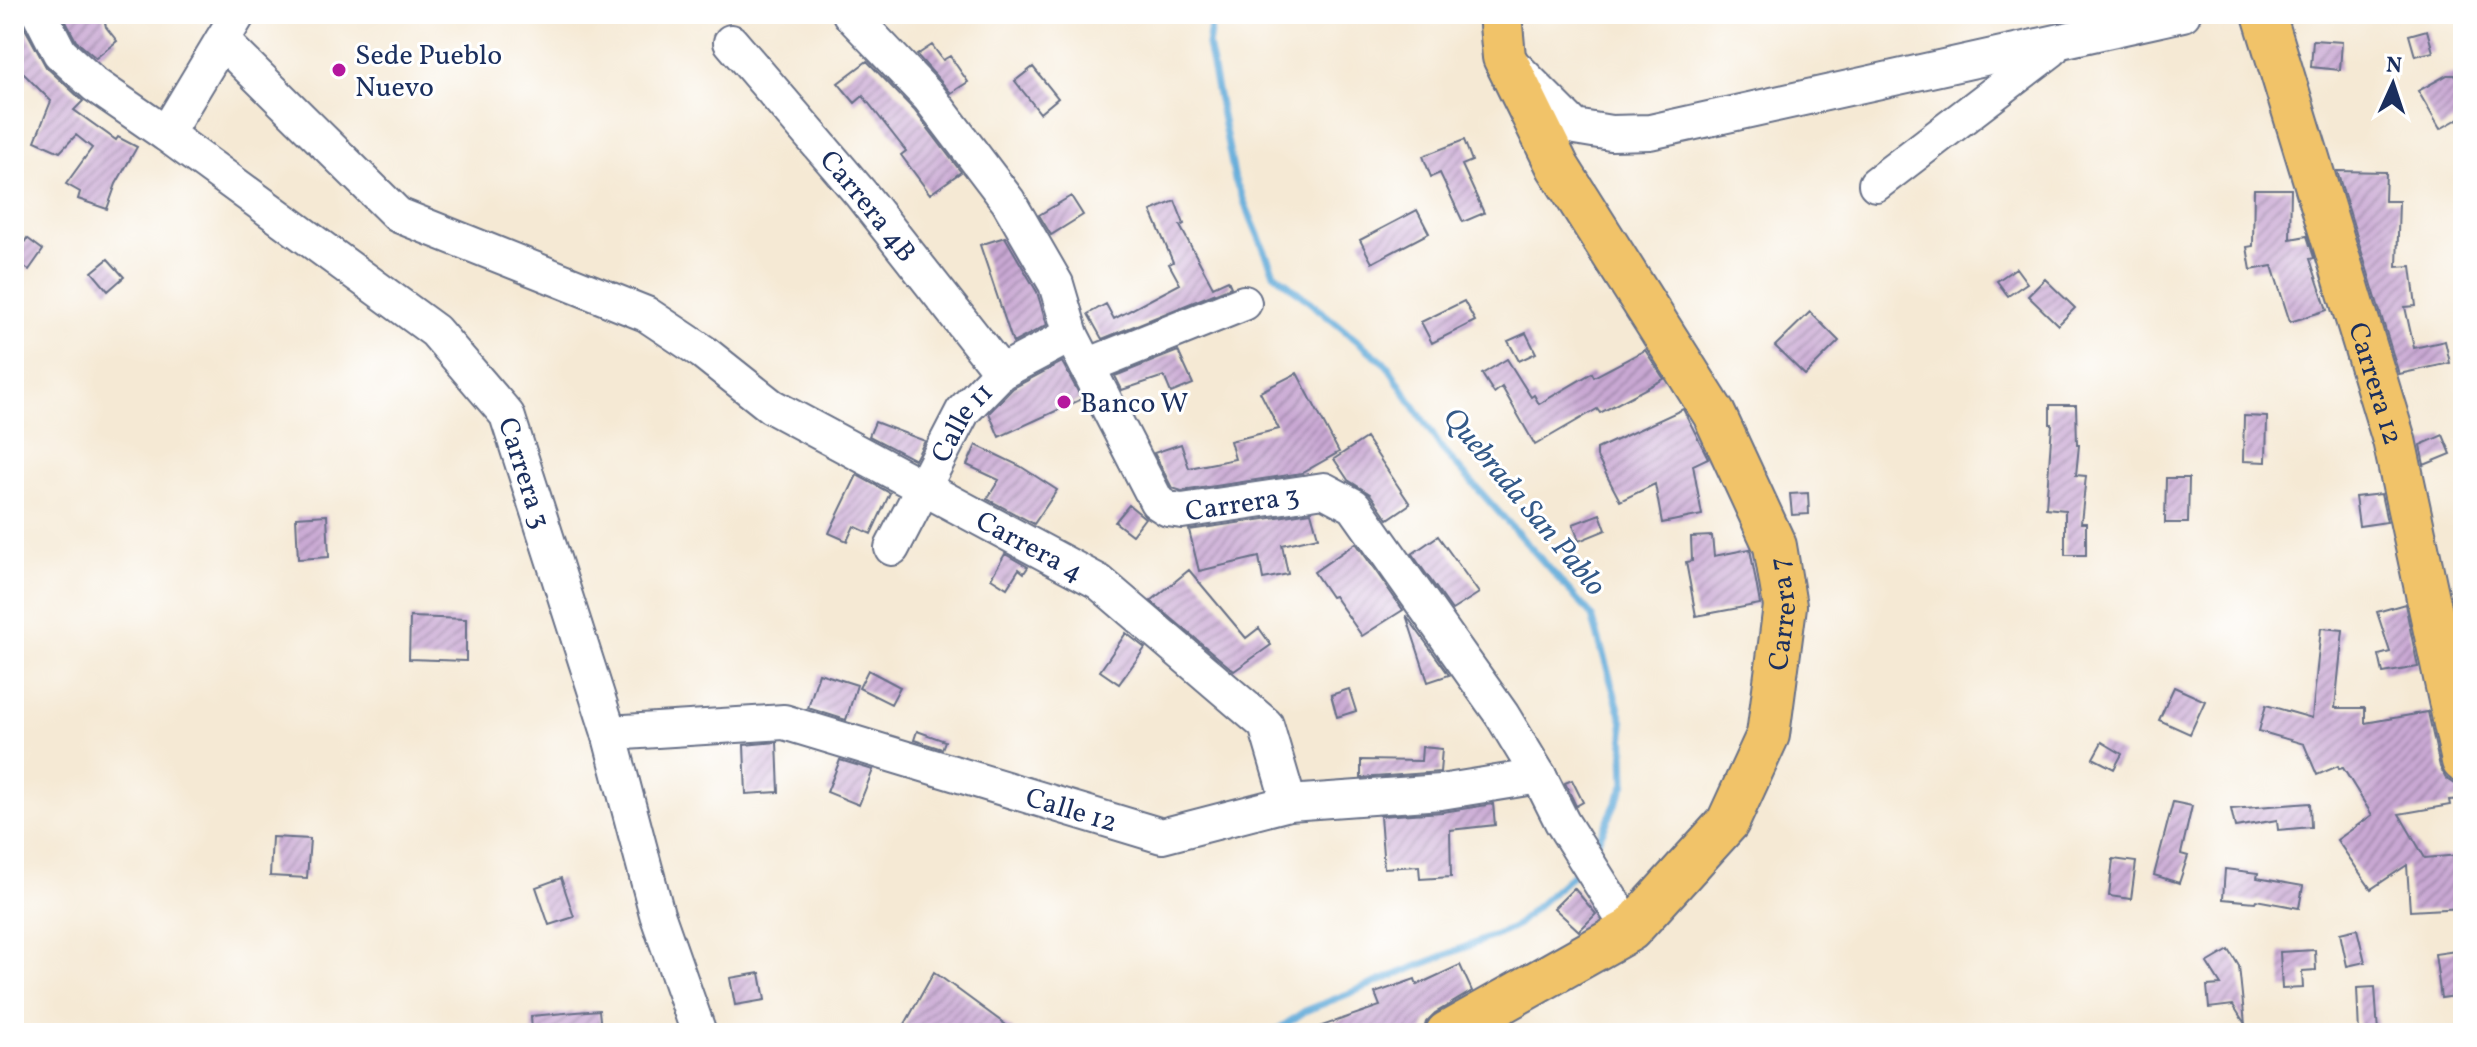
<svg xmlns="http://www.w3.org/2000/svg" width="2477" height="1047" font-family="Vollkorn,serif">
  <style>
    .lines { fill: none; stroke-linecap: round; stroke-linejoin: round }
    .stream { stroke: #62abd9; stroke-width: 7 }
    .building { fill: url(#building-hatch) }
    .minor-casing { stroke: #677087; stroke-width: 38 }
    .major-casing { stroke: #677087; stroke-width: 46 }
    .minor { stroke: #fff; stroke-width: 34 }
    .major { stroke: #f1c369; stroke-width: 42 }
    .poi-dot { fill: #b5179e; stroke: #fff; stroke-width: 3 }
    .labels { text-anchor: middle; stroke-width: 6; stroke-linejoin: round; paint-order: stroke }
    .poi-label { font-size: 28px; fill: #1b2f5e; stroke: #fff; text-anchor: start }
    .street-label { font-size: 28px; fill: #1b2f5e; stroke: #fff }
    .water-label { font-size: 30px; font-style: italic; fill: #345a89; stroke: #fff }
  </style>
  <defs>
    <pattern id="building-hatch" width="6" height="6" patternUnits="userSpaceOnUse" patternTransform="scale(2)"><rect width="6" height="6" fill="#c9a8d3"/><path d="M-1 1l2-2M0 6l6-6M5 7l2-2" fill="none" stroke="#a289ae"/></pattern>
  </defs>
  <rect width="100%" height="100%" fill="#fff"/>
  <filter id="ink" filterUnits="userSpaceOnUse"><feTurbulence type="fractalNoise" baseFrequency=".0125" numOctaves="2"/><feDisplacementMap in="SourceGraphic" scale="16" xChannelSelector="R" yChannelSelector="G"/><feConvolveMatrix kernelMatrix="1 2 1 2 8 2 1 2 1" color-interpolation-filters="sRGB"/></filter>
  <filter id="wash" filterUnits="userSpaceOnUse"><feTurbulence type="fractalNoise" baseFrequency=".006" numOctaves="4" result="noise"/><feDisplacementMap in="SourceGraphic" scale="32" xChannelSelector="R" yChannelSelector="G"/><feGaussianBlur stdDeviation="1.8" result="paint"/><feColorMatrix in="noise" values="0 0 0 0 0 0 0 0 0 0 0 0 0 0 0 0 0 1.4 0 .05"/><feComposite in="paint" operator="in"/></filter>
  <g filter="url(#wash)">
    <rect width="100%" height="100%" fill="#f5e9d4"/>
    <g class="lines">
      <path class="stream" d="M1213,14L1208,45L1235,180L1274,273L1387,365L1442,449L1592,616L1623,723L1625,784L1592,854
        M1273,1033L1305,1011L1513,928L1579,869"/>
    </g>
    <g id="blocks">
      <path class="building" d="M14,14H20L22,23L46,67L83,101L74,110L116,140L118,137L137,147L116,184L107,209L78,199L80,192L66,184L92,148L76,135L60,152L35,141L51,101L14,64Z
        M62,14H103L106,27L117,41L96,58L76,41Z
        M2427,30L2433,52L2415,56L2409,35Z
        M2313,40L2342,42L2340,70L2311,67Z
        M932,45L943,60L950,56L968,82L951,93L917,55Z
        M867,61L914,110L961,172L930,194L901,155L906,151L863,96L855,103L838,83Z
        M1033,67L1058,98L1040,113L1015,81Z
        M2447,75H2455L2463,90V116L2440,129L2418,91Z
        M1464,140L1472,161L1462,165L1484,213L1463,222L1440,173L1431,177L1423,156Z
        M2337,171L2386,172L2385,201H2399L2397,267L2411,266L2416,306L2405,307L2414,348L2445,341L2450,363L2399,374Z
        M2254,189H2291L2290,239L2307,236L2314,258L2310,259L2327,310L2290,322L2272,266L2251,270L2247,247L2253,246Z
        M1071,196L1083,215L1051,235L1039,215Z
        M1175,201L1184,224L1180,226L1213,287L1228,280L1231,287L1102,339L1088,314L1106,304L1114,319L1180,284L1169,264L1173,262L1151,211Z
        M1417,210L1429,233L1372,263L1360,240Z
        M1005,237L1037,292L1047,325L1013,343L980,245Z
        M27,238L43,250L29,270L14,260Z
        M108,259L124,277L108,291L92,272Z
        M2016,268L2027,283L2008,296L1997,281Z
        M2045,279L2075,308L2058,325L2028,296Z
        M1464,301L1475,321L1432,343L1421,322Z
        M1810,312L1839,341L1805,375L1775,346Z
        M1526,333L1536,353L1519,361L1508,341Z
        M1645,350L1664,379L1600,413L1597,409L1535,445L1502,387L1494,393L1482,374L1507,359L1531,397L1534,395L1539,404L1592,373L1594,377Z
        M1178,351L1193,384L1171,393L1164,376L1122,390L1115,376Z
        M1062,362L1082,399L999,437L989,413L1013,388Z
        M1297,373L1339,452L1302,473L1182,491L1172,488L1154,453L1181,444L1189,468L1235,459L1230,441L1279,429L1260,392Z
        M2050,405H2076L2077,445H2079L2076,475L2086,476L2081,523H2086V555H2065V510L2046,508L2052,424H2050Z
        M1683,409L1708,458L1693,465L1702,515L1662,523L1655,484L1620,501L1597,457V449Z
        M2244,416L2267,417L2266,462L2243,461Z
        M875,422L925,441L915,460L869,436Z
        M2443,435L2451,454L2424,465L2420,445Z
        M1366,438L1410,504L1388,519L1370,494L1348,480L1334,459Z
        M976,445L1020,466L1057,490L1034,524L987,499L999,480L967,465Z
        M857,475L890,493L871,534L854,526L847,541L829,533Z
        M2166,478H2189L2188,523H2165Z
        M1808,493L1809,514L1792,515L1790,494Z
        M2381,494L2387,522L2359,526L2355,497Z
        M1129,505L1145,518L1132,535L1115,522Z
        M1311,512L1318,537L1282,545L1288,574L1263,579L1259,557L1199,571L1189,530Z
        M1600,514L1606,530L1579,541L1573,524Z
        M327,515L329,557L298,559L296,517Z
        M1438,536L1479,593L1452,610L1412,554Z
        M1712,536L1714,556L1750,549L1760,604L1696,616L1686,562L1692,561L1691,537Z
        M1356,543L1403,610L1362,636L1334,596L1331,597L1314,572Z
        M1005,554L1028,567L1024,573L1019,569L1007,588L991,578Z
        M1189,570L1246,638L1259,628L1271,645L1234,671L1151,601Z
        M2405,604L2418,667L2383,673L2379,655L2390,652L2377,612Z
        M1406,615L1449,675L1428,682Z
        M410,617L466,619V661L409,659Z
        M2321,628L2343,630L2335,708H2365V723L2428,712L2440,767L2446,778L2455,784H2463V799L2449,800L2450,805L2399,814L2425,858L2459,855L2463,908L2410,911L2407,865L2371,889L2337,840L2372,815L2343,768L2339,769L2338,766L2317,775L2304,744L2259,731L2266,705L2312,718Z
        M1126,633L1145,648L1119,684L1100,671Z
        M868,670L900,687L891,704L859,688Z
        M819,673L857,685L846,720L808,708Z
        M2174,687L2205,701L2190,734L2159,720Z
        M1349,689L1356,711L1337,717L1331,695Z
        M917,731L945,741L942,749L914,740Z
        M777,742L779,792L746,794L744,745Z
        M2102,742L2122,754L2114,769L2093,758Z
        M1422,747L1442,749L1440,772L1361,778V760L1421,761Z
        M840,760L873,770L859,805L827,792Z
        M1572,780L1583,802L1576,806L1565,783Z
        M2173,802L2192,806L2181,854L2188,856L2179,883L2154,875Z
        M2310,803L2311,827L2278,830L2277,820L2235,827L2231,809Z
        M1493,804L1495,825L1450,830L1451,877L1420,879L1419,866L1384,868L1380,816L1443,812Z
        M272,837L310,839L307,878L270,876Z
        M2113,859L2136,862L2131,899L2109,896Z
        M2225,869L2258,873L2257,878L2303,886L2299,908L2256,900L2255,902L2223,899Z
        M561,878L574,917L549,925L536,887Z
        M1574,888L1596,914L1579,931L1554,908Z
        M2357,929L2365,962L2347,966L2340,933Z
        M2229,950L2239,966L2245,1024L2233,1005L2209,1008L2207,986L2221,985L2207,963Z
        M2315,950L2316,970L2302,971L2303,988L2282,989L2280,952Z
        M2463,950V995L2441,998L2435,954Z
        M1460,965L1472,991L1435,1013L1426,1022L1423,1033H1311L1310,1030L1380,1006L1375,993L1415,979L1417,985Z
        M934,972L1017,1033H900Z
        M760,973L765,1000L735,1005L730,978Z
        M2375,987L2378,1033H2359L2357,988Z
        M599,1010L601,1030L532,1033L531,1016Z"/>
    </g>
  </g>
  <g filter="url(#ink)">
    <use href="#blocks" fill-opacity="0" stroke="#677087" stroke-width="2"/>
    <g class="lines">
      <g class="minor-casing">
        <g id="minor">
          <path id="s1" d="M40,14L60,53L95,85L166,134L435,331L507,415L609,733L657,914L699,1033"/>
          <path id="s2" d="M850,14L929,97L1008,201L1056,284L1071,335L1157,502L1168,509L1182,511L1324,490L1354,506L1502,715L1539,776L1562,822L1630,930"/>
          <path id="s3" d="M222,41L398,215L646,314L703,352L771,406L1099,582L1266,725L1289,803"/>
          <path id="s4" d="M731,42L861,194L1001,372"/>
          <path d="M1516,68L1575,127L1611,133L1650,132L2183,14"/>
          <path d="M166,134L238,14"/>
          <path d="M1876,184L2051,50"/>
          <path d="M1087,366L1244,303"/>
          <path id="s5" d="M892,548L963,411L1001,372L1071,335"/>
          <path id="s6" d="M609,733L784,722L1162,836L1289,803L1441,792L1539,776"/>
        </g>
      </g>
      <g class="major-casing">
        <g id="major">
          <path id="s7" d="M2264,14L2394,440L2463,761"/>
          <path id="s8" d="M1447,1033L1630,930L1728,822L1768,735L1785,606L1775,546L1714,414L1558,167L1504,57L1500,14"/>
        </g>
      </g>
      <use href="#minor" class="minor"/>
      <use href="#major" class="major"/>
    </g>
  </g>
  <g class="poi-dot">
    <circle cx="339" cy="70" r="8"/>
    <circle cx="1064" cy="402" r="8"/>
  </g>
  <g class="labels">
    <g class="poi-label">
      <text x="355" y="64">Sede Pueblo<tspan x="355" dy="32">Nuevo</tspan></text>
      <text x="1080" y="412">Banco W</text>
    </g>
    <g class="street-label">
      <text dy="10" stroke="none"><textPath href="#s4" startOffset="214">Carrera 4B</textPath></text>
      <text dy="10" stroke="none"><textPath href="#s7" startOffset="386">Carrera 12</textPath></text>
      <text dy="10" stroke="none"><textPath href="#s5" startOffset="144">Calle 11</textPath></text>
      <text dy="10" stroke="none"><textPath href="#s1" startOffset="682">Carrera 3</textPath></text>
      <text dy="10" stroke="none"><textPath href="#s2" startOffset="670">Carrera 3</textPath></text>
      <text dy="10" stroke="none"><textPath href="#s3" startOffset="964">Carrera 4</textPath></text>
      <text dy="10" stroke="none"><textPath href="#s8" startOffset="574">Carrera 7</textPath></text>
      <text dy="10" stroke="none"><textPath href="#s6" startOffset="476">Calle 12</textPath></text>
    </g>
    <g class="water-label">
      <text transform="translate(1525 501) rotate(50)" y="10">Quebrada San Pablo</text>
    </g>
  </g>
  <rect width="2477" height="1047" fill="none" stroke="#fff" stroke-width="48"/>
  <g transform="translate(2393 84) rotate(3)" stroke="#ffffff" stroke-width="6" paint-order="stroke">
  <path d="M0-6L14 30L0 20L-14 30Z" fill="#1b2f5e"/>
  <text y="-12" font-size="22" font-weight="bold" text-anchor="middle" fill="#1b2f5e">N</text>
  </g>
</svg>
